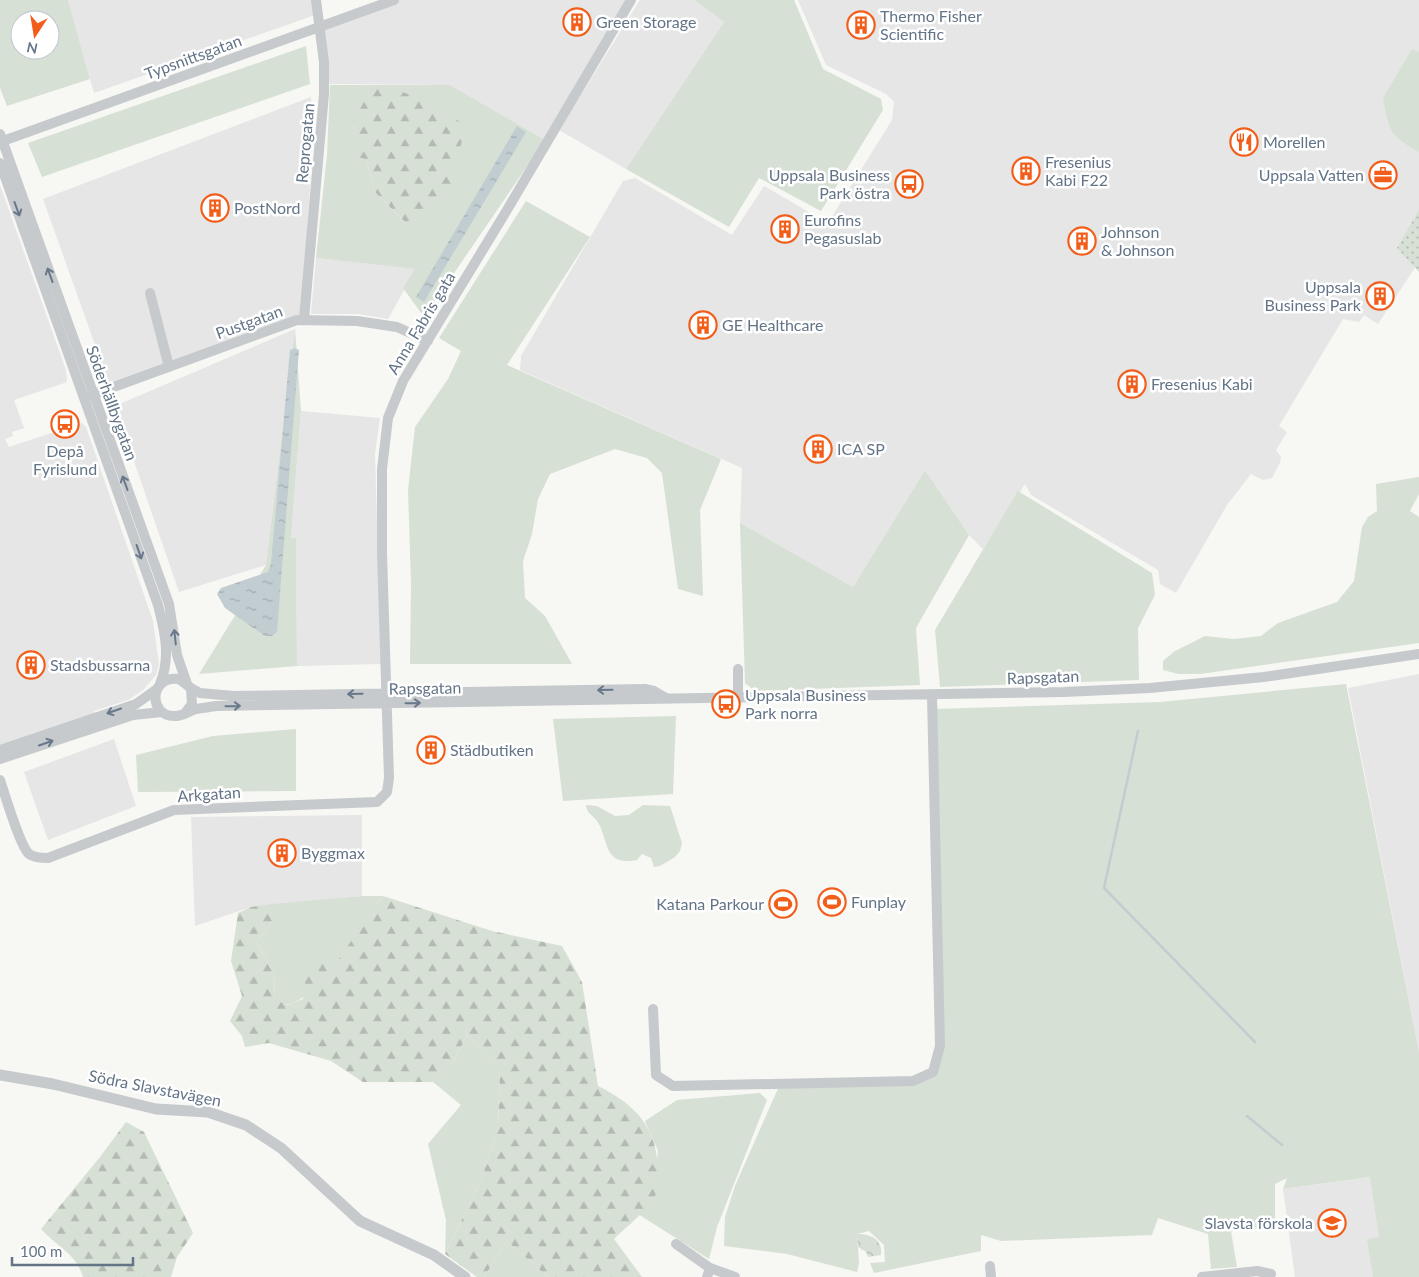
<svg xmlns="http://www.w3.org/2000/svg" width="1419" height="1277" font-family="Lato,sans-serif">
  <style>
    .built { fill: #e5e6e5 }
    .grass { fill: #d7e0d4; fill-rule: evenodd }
    .forest { fill: url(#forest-firs) }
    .park { fill: url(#park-crowns) }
    .garden { fill: url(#garden-dots) }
    .water { fill: url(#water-ripples) }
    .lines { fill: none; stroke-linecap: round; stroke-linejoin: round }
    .stream { stroke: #c2cdd2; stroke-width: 2.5 }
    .minor { stroke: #c6cacd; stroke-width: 10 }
    .tertiary { stroke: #c6cacd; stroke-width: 11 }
    .oneway { stroke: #68788a }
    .labels { text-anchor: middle; stroke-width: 5; stroke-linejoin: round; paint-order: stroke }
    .poi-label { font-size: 16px; fill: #637487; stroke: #fff; text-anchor: start }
    .street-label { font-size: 16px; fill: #637487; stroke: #fff }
  </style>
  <defs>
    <pattern id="forest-firs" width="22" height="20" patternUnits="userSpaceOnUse" patternTransform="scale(1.25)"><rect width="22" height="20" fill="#d7e0d4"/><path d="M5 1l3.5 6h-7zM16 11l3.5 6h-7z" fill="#b2bab2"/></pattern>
    <pattern id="park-crowns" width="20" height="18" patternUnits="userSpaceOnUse" patternTransform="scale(1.25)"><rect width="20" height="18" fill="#d7e0d4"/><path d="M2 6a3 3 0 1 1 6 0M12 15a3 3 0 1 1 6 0" fill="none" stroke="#b2bab2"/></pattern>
    <pattern id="garden-dots" width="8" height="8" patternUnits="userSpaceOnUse" patternTransform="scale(1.25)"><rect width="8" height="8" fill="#d7e0d4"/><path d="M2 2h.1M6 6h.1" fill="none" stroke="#b2bab2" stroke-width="1.8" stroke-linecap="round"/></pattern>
    <pattern id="water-ripples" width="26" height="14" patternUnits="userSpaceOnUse" patternTransform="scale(1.25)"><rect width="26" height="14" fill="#c2cdd2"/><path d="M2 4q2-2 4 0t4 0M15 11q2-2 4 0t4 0" fill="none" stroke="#a1abb0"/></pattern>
  </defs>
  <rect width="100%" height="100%" fill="#f7f7f4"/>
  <path class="built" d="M68,0H316L318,14L94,93Z
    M395,0H631L545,140L450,85L324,84L320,27Z
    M640,0H694L724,22L626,169L559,130Z
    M798,0H1419V211L1397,248L1416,266L1378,324L1364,315L1359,322L1343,319L1279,426L1287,432L1276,450L1281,457L1280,463L1272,478L1263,480L1251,474L1227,505L1176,593L1160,584L1158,570L1031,495L1025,484L983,549L969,535L925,470L853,587L740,523L742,468L520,370L521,356L623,181L635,178L732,235L764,186L828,223L892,120L894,102L886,94L826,65Z
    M311,97L313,138L302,315L109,384L43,199Z
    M0,185L66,370L67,382L14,400L24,428L12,432L13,436L5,439L9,447L82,423L86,427L153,621L159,664L156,675L143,690L128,700L94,711L95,717L0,750Z
    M316,258L416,269L388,319L358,314H311Z
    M295,329L266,565L179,592L115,406Z
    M301,411L380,418L375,454L381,664L297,666L296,538H291Z
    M1419,674V1052L1348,688Z
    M114,739L136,806L48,840L24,772Z
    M362,815V896L251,907L195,926L191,817Z
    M1371,1177L1379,1237L1368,1239L1373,1277H1295L1283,1189Z"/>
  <path class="grass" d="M0,0H68L90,79L7,106L0,88ZM20,20H50V50H20Z
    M694,0H794L823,69L881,99L883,110L821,211L759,178L729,227L626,169L724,22Z
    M306,46L310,84L42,177L28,143Z
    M1412,49L1419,52V152C1389,135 1389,131 1383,98Z
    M330,85H450L545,140L424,317L403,288L415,269L316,258L327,155ZM366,159L407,224L375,192Z
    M526,201L590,237L507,365L721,459L700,510L703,596L678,589L662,473L647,458L615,449L550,474L538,499L532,534L523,561L525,598L545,616L572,664H410L411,584L408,490L415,427L448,379L461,351L439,338Z
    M295,329L301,411L291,538L377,537L296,538L297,666L199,674L266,565Z
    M925,470L969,535L916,628L920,685L755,691L745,683L740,523L853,587Z
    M1419,477V494L1410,511L1419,517V643L1200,674H1178L1163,670V661L1175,651L1205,636L1234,639L1261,636L1278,623L1337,602L1354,581L1362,527L1368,517L1377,511L1376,484Z
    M1018,491L1152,573L1155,595L1138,628L1139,680L940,687L935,630Z
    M1346,684L1419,1052V1277H1373L1367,1239L1379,1237L1370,1177L1283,1189L1287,1178L1275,1184V1226L1231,1231L1237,1267L1211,1269L1208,1234L1158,1218L1152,1235L1001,1241L981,1235V1251L874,1273L870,1263L885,1262L884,1245L869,1231L857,1234L859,1263L857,1272L787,1254L724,1246L725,1217L735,1186L780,1084L912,1081L933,1072L940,1046L933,709L1160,702Z
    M676,716L673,794L563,801L553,719Z
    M296,729V791L138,792L136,755L213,736Z
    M586,805L597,806L615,816L629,815L643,805L670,806L682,843L680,851L675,857L660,866L654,867L651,858L642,854L637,860C602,867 609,838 597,821C592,814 587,814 586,805Z
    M362,896H383C366,920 316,999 290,1004C285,1005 279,1002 275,1001L274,973L257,942L273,920V904Z
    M467,1035L500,1071L498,1126L482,1178L445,1254L446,1220L428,1144L461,1105L433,1082L454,1061Z
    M760,1093L767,1100L717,1227L709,1259L638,1214L652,1203L658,1151L645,1121L677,1100Z
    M507,1241L548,1277H484Z"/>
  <path class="forest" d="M372,87C406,86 437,109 466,125L449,191L407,224L375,192L366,159L357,157L353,122Z
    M383,896L492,931L562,946L582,982L598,1086C636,1105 657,1127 658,1171C658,1182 658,1191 653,1201C648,1209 623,1230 614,1239L642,1277H548L507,1241L484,1277H477L445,1254L482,1178L498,1126L500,1071L467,1035L454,1061L433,1082H363L331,1061L269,1043L245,1047L242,1036L230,1021L242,996L231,961L238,913L251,907L273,904V920L257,942L274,973L275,1000L288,1005L303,999L307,966L337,961Z
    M126,1122L144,1132L193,1233L177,1257L171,1277H83C76,1253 56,1246 41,1229L100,1157Z"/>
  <path class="park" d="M857,1234C870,1234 883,1239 881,1255L868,1257L866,1252L858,1247Z"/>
  <path class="garden" d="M1419,210V272L1397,248Z"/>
  <path class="water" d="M517,126L526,132L424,302L416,297Z
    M295,348L299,350L277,632L272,636H265L225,608L217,594L221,588L268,572L271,564L288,372L290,350Z"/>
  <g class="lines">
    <path class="stream" d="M1138,731L1104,888L1255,1042
      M1247,1116L1282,1145"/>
    <path class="minor" d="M0,134L169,604L177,655L187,684
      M0,142L394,0
      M0,163L158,605C165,632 171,657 160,684
      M150,293L169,367
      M304,319L324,94V62L316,0
      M89,396L297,320L357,321L397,327L428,341
      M738,669V699
      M191,688L200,693L234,696L645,689L654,691L666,698
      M185,713L192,704L191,688L179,679C149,675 148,716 174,716C181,717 189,711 196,709C203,708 210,707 216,706L1064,692L1150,688L1264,677L1419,654
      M0,750L136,704L157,689
      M0,759L133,715L162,712
      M0,780C5,795 20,846 29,854C34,858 42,858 48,858L174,810L377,802L387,792L389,778L382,553V469L388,418L403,381L507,210L631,0
      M653,1009L656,1075L673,1086L913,1081L933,1072L940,1046L932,695
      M676,1244L710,1268L735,1277
      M990,1266L991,1277
      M707,1277L710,1268
      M1202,1277L1257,1271L1271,1274"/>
    <path class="tertiary" d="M0,1075L53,1084L156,1109L208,1112L246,1125L281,1148L360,1221L434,1255L465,1277"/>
  </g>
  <defs><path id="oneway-shaft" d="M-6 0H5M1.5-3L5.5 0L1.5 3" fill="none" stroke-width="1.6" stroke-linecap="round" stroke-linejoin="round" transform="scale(1.25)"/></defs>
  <g class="oneway">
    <use href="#oneway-shaft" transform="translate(17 209) rotate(70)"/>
    <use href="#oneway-shaft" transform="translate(50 275) rotate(-110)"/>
    <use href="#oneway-shaft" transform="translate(125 483) rotate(-110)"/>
    <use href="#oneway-shaft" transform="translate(139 552) rotate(71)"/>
    <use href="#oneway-shaft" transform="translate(175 637) rotate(-96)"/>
    <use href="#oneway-shaft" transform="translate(605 690) rotate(179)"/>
    <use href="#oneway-shaft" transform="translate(355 694) rotate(179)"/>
    <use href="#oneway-shaft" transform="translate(413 703) rotate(-1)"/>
    <use href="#oneway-shaft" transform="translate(233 706) rotate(-1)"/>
    <use href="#oneway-shaft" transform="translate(114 711) rotate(161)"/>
    <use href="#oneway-shaft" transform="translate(46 743) rotate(-19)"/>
  </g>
  <defs>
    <g id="building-ring" transform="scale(1.4375)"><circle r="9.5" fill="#fff" stroke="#f25d19" stroke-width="1.5"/><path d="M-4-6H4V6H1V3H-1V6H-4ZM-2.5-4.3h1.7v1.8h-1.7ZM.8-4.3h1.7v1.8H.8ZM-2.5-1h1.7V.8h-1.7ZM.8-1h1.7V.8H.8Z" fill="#f25d19"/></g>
    <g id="restaurant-ring" transform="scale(1.4375)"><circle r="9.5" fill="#fff" stroke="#f25d19" stroke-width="1.5"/><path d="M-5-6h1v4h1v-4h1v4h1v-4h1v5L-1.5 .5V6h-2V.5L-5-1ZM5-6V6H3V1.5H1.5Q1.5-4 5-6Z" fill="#f25d19"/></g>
    <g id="office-ring" transform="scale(1.4375)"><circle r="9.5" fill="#fff" stroke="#f25d19" stroke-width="1.5"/><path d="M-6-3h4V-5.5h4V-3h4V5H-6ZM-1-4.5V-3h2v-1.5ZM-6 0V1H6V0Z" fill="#f25d19"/></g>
    <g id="bus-ring" transform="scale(1.4375)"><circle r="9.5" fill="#fff" stroke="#f25d19" stroke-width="1.5"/><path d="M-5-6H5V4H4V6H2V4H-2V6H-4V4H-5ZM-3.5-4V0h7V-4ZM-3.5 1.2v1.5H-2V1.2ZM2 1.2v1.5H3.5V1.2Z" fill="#f25d19"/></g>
    <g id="stadium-ring" transform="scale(1.4375)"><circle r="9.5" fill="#fff" stroke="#f25d19" stroke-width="1.5"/><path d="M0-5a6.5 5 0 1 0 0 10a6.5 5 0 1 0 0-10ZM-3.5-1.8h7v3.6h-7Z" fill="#f25d19"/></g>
    <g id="school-ring" transform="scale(1.4375)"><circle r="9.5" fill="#fff" stroke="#f25d19" stroke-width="1.5"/><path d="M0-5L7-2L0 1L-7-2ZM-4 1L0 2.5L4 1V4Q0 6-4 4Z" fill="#f25d19"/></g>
  </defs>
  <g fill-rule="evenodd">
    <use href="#building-ring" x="577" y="22"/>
    <use href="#building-ring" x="861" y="25"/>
    <use href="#restaurant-ring" x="1244" y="142"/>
    <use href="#building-ring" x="1026" y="171"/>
    <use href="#office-ring" x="1383" y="175"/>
    <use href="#bus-ring" x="909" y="184"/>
    <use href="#building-ring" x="215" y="208"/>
    <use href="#building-ring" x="785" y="229"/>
    <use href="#building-ring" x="1082" y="241"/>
    <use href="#building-ring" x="1380" y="296"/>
    <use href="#building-ring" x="703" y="325"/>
    <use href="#building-ring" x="1132" y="384"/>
    <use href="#bus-ring" x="65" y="424"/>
    <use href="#building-ring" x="818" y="449"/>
    <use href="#building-ring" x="31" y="665"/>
    <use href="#bus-ring" x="726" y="704"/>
    <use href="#building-ring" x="431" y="750"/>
    <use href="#building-ring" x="282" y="853"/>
    <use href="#stadium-ring" x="832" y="902"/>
    <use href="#stadium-ring" x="783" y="904"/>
    <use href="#school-ring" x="1332" y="1223"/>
  </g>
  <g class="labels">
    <g class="poi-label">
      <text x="880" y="22">Thermo Fisher<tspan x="880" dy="18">Scientific</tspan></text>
      <text x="596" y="28">Green Storage</text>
      <text x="1263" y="148">Morellen</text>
      <text x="1045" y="168">Fresenius<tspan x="1045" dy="18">Kabi F22</tspan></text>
      <text x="890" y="181" text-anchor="end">Uppsala Business<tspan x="890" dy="18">Park östra</tspan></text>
      <text x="1364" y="181" text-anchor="end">Uppsala Vatten</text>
      <text x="234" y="214">PostNord</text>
      <text x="804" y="226">Eurofins<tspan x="804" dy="18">Pegasuslab</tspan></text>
      <text x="1101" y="238">Johnson<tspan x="1101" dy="18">&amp; Johnson</tspan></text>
      <text x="1361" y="293" text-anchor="end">Uppsala<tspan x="1361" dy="18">Business Park</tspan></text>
      <text x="722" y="331">GE Healthcare</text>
      <text x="1151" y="390">Fresenius Kabi</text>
      <text x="837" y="455">ICA SP</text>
      <text x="65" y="457" text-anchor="middle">Depå<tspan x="65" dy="18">Fyrislund</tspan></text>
      <text x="50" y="671">Stadsbussarna</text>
      <text x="745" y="701">Uppsala Business<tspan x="745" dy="18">Park norra</tspan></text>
      <text x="450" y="756">Städbutiken</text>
      <text x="301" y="859">Byggmax</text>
      <text x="851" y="908">Funplay</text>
      <text x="764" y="910" text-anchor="end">Katana Parkour</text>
      <text x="1313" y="1229" text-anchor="end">Slavsta förskola</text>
    </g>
    <g class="street-label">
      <text transform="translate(193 57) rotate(-20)" y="6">Typsnittsgatan</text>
      <text transform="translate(305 143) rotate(-85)" y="6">Reprogatan</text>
      <text transform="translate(249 322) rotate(-20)" y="6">Pustgatan</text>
      <text transform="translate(421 323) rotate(-59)" y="6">Anna Fabris gata</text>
      <text transform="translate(112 403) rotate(70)" y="6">Söderhällbygatan</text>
      <text transform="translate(1043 677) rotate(-2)" y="6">Rapsgatan</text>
      <text transform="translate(425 688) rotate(-1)" y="6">Rapsgatan</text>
      <text transform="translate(209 794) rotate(-4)" y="6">Arkgatan</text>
      <text transform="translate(155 1088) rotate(11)" y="6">Södra Slavstavägen</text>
    </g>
  </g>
  <g transform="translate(35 35) rotate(192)"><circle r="24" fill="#ffffff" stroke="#c1c7cf"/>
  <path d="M0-4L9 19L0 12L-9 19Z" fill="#f25d19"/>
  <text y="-8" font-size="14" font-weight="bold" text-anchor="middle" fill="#637487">N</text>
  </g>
  <path d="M12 1257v8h121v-8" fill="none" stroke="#637487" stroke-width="2.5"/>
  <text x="20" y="1257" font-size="15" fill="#637487" stroke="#ffffff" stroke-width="4" paint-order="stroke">100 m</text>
</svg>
